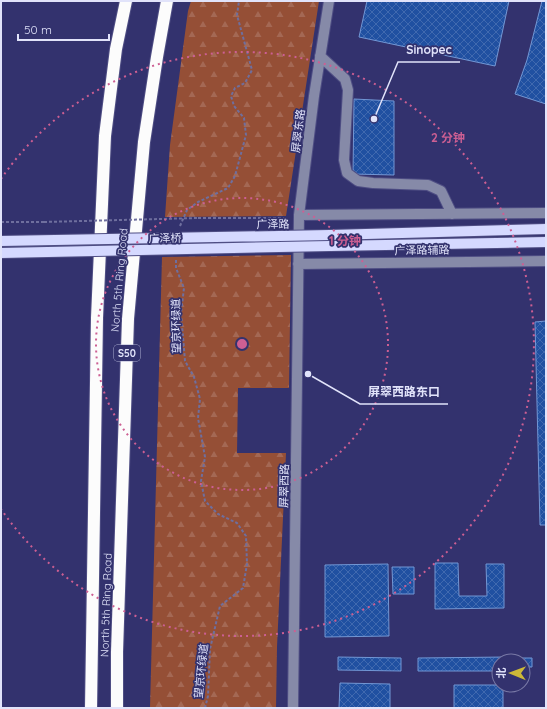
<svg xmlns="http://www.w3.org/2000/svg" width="547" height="709" font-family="Quicksand,'Noto Sans SC',sans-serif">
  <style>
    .forest { fill: url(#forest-firs) }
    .building { fill: url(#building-cross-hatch); stroke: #7297d5 }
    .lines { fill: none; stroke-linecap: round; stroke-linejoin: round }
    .minor-casing { stroke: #4f4e84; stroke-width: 12 }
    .major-casing { stroke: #4f4e84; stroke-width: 12 }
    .highway-casing { stroke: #4f4e84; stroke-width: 14 }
    .path { stroke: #6f6f9e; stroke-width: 2; stroke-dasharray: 3 2; stroke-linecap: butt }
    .minor { stroke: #868aa8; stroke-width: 10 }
    .major { stroke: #d5d9ff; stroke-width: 10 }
    .highway { stroke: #fcfcfc; stroke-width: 12 }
    .major-bridge-casing { stroke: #4f4e84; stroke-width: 12; stroke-linecap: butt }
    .path-bridge { stroke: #6f6f9e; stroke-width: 2; stroke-dasharray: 3 2; stroke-linecap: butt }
    .major-bridge { stroke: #d5d9ff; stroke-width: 10 }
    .ring { fill: none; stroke: #cd5f93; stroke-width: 2; stroke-dasharray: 2 4 }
    .labels { text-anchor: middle; stroke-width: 3.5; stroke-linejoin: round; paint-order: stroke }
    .shield { fill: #33326e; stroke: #adaed0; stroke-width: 1 }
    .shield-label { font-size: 10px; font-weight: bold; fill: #e1e3fa }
    .street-label { font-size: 11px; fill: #e1e3fa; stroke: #33326e }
    .centre { fill: #cd5f93; stroke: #33326e; stroke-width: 2 }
    .ring-label { font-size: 12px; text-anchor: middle; font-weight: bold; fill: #cd5f93; stroke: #33326e; stroke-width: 3.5; stroke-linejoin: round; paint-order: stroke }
    .leader { fill: none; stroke: #e1e3fa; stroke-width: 1.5 }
    .callout-dot { fill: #e1e3fa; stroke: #33326e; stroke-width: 1.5 }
    .callout-label { font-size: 12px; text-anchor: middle; font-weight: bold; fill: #e1e3fa; stroke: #33326e; stroke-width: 3.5; stroke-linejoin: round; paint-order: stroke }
  </style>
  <defs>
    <pattern id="forest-firs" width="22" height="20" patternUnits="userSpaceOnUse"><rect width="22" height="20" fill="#954f36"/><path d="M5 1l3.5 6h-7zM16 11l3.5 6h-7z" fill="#a46854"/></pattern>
    <pattern id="building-cross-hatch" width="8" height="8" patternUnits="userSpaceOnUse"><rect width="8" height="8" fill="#2050a1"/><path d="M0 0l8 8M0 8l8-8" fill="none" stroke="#4069af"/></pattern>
  </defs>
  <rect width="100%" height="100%" fill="#33326e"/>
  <path class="forest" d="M191,1H319L286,216L165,217L170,145L188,11Z
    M291,255L289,388H238L237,453H286L277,647L276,708H150L162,257Z"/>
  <path class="building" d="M367,1H509L495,66L359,37Z
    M542,1H546V104L515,94L527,60Z
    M354,99L394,101V175L353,174Z
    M546,321V525H540L535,322Z
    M435,563H458L459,596H487L486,564H504V608L435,609Z
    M388,564L389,636L325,637V565Z
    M392,567H414V594H393Z
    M338,657L401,658V671L338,670Z
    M506,657V661H499V671H418V658Z
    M515,658H532V667H523V661H516Z
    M340,683L390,684V708H339Z
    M454,685H503V708H454Z"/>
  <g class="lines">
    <g class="minor-casing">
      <path id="minor" d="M320,56L345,79L348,90L344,160L347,173L358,181L373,183L428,185L441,191L452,214
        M299,215L546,213
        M298,264L546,261
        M293,708L299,215L314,96L329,1"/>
    </g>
    <g class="major-casing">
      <path id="major" d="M330,235L546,229
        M330,246L546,242"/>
    </g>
    <g class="highway-casing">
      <path id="highway" d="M91,708L97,318L105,136L116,49L126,1
        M117,708V652L128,319L144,142L157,57L167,1"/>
    </g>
    <path class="path" d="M198,218H288
      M1,222H44
      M180,226L187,210L198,202L228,188L235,176L246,135L244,118L234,106L231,96L235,88L245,83L252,70L237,15L239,1
      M176,260V268L184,288L181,313L185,361L194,377L200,399L198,418L205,457L201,481L205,501L218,514L237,523L246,536L247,564L243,588L220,606L210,649L208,696L205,708"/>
    <use href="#minor" class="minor"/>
    <use href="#major" class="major"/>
    <use href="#highway" class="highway"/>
    <g class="major-bridge-casing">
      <path id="major-bridge" d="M1,241L330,235
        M1,253L330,246"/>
    </g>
    <path class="path-bridge" d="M44,222L198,218"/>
    <use href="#major-bridge" class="major-bridge"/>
  </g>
  <g class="ring">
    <circle cx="242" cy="344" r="146"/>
    <path d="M1 179A292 292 0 1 1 1 509"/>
  </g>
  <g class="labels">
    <rect class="shield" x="114" y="345" width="26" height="16" rx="3"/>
    <g class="shield-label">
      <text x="127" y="357">S50</text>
    </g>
    <g class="street-label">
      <text transform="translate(298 131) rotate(-83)" y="4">屏翠东路</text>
      <text transform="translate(273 224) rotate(-1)" y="4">广泽路</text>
      <text transform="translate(165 238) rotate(-1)" y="4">广泽桥</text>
      <text transform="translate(422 250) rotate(-1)" y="4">广泽路辅路</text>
      <text transform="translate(119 280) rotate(-85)" y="4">North 5th Ring Road</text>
      <text transform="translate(176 326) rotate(-91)" y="4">望京环绿道</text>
      <text transform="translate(284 486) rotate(-89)" y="4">屏翠西路</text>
      <text transform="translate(106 605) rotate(-88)" y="4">North 5th Ring Road</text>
      <text transform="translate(201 671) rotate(-84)" y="4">望京环绿道</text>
    </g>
  </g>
  <circle cx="242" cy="344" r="6" class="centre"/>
  <g class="ring-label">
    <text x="448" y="142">2 分钟</text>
    <text x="345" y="245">1 分钟</text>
  </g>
  <path class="leader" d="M374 119L398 62H460M308 374L360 404H448"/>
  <g class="callout-dot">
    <circle cx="374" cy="119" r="4"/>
    <circle cx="308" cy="374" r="4"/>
  </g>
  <g class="callout-label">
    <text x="429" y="54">Sinopec</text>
    <text x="404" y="396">屏翠西路东口</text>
  </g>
  <rect width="547" height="709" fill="none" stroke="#e1e3fa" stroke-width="4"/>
  <g transform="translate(511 673) rotate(271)"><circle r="19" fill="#33326e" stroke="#7979a6"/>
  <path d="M0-3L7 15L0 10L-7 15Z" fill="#cdb938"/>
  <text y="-6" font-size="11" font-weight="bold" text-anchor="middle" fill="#e1e3fa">北</text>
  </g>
  <path d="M18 34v6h91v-6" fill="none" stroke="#e1e3fa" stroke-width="2"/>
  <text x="24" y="34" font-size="12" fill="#e1e3fa" stroke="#33326e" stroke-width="3" paint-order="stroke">50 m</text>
</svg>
